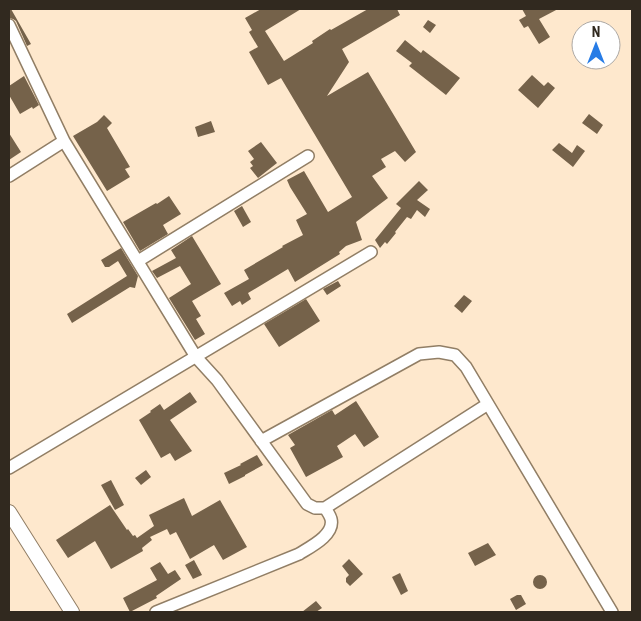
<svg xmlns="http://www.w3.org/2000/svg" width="641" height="621" font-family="'Roboto Condensed',sans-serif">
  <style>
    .building { fill: #75624a }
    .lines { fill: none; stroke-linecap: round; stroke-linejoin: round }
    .minor-casing { stroke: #917e65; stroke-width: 14 }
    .tertiary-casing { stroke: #917e65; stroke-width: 16 }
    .minor { stroke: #fff; stroke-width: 11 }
    .tertiary { stroke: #fff; stroke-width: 14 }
  </style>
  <rect width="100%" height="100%" fill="#fee8cd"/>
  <path class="building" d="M9,9H11L31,44L27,46L16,21L13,19L9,18Z
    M261,9H301L265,31L284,61L313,43L312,41L330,29L331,30L368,9H397L400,15L342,49L349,62L327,96L368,72L416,152L405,162L395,151L381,159L386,167L372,176L388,198L356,222L362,240L346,246L339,252L340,254L295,282L288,269L248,293L251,299L242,305L240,301L232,306L224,293L249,279L244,270L283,247L282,246L303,235L296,220L307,214L290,187L287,180L304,171L328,212L352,197L281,78L268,85L249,52L258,47L249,32L252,30L245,18Z
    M522,9H558L539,19L550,37L539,44L528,26L524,28L519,20L526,16Z
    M428,20L436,25L430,33L423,27Z
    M405,40L421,53L423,50L460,78L446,95L409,66L412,63L396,51Z
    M532,75L544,86L548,82L555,88L538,108L518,90Z
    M24,76L39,105L33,109L32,107L20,114L9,95V86Z
    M589,114L603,125L597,134L582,123Z
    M104,115L112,123L107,128L130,167L125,169L130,177L107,191L73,136L97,122Z
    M211,121L215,132L198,137L195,127Z
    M9,133L21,152L9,160Z
    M261,142L277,163L258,178L250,168L253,166L250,162L254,159L248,151Z
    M559,143L572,153L577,145L585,151L573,167L552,150Z
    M419,181L428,190L417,200L430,209L425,217L417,210L411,219L407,217L395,232L396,233L387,244L385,242L380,248L375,240L401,208L396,204Z
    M169,196L181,214L163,225L168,234L140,251L123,222L156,203L157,204Z
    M242,206L251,222L243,227L234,211Z
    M192,236L221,284L192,301L201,316L196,319L205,334L195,340L169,298L191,284L180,266L157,278L152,271L176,258L171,250Z
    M121,248L138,276L135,288L130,287L72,323L67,314L127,276L118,261L109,267H105L101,260Z
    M338,281L341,286L327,295L323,289Z
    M464,295L472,301L462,313L454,306Z
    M306,299L320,321L279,347L264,324Z
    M190,392L197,402L170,420L192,451L175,461L170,453L161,458L139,420L151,412L150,411L160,404L164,410Z
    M356,401L379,437L364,447L355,434L337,446L343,457L306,477L290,448L295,445L288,435L332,410L335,415Z
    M257,455L263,465L245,475V476L229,484L224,473L241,465L240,464Z
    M146,470L151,477L141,485L135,478Z
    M111,480L124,505L115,510L101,485Z
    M184,498L192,516L220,500L247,547L223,560L214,545L190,559L176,532L170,535L167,529L150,537L152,540L142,548L143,551L111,569L95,541L68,558L56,540L110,505L127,530L128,529L133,536L135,535L137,538L154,526L149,515Z
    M488,543L496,555L475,566L468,553Z
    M349,559L363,574L350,586L346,582V578L349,575L342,566Z
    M194,560L202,575L193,579L185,565Z
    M160,562L168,574L175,570L181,579L156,596L157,598L130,612L123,598L157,580L150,568Z
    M400,573L408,591L401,595L392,577Z
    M533 582a7 7 0 1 1 14 0a7 7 0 1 1-14 0Z
    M517,595H521L526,604L516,610L510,599Z
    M316,601L322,608L316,612H302Z"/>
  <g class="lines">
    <g class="minor-casing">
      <path id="minor" d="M9,25L64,141L9,176
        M64,141L196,357L217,380L307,504L315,508H325C327,511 330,515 331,519C335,535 310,547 299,554L156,612
        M138,261L308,156
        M261,441L419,354L439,352L455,355L466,367L612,612
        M9,468L371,252
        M325,508L488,404"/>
    </g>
    <g class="tertiary-casing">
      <path id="tertiary" d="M9,512L72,612"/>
    </g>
    <use href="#minor" class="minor"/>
    <use href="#tertiary" class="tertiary"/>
  </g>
  <rect width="641" height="621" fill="none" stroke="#31291f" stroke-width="20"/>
  <g transform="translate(596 45)"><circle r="24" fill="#ffffff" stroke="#ada9a5"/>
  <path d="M0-4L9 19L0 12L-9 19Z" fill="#277ce6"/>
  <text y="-8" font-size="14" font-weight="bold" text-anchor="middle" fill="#31291f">N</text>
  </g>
</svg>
